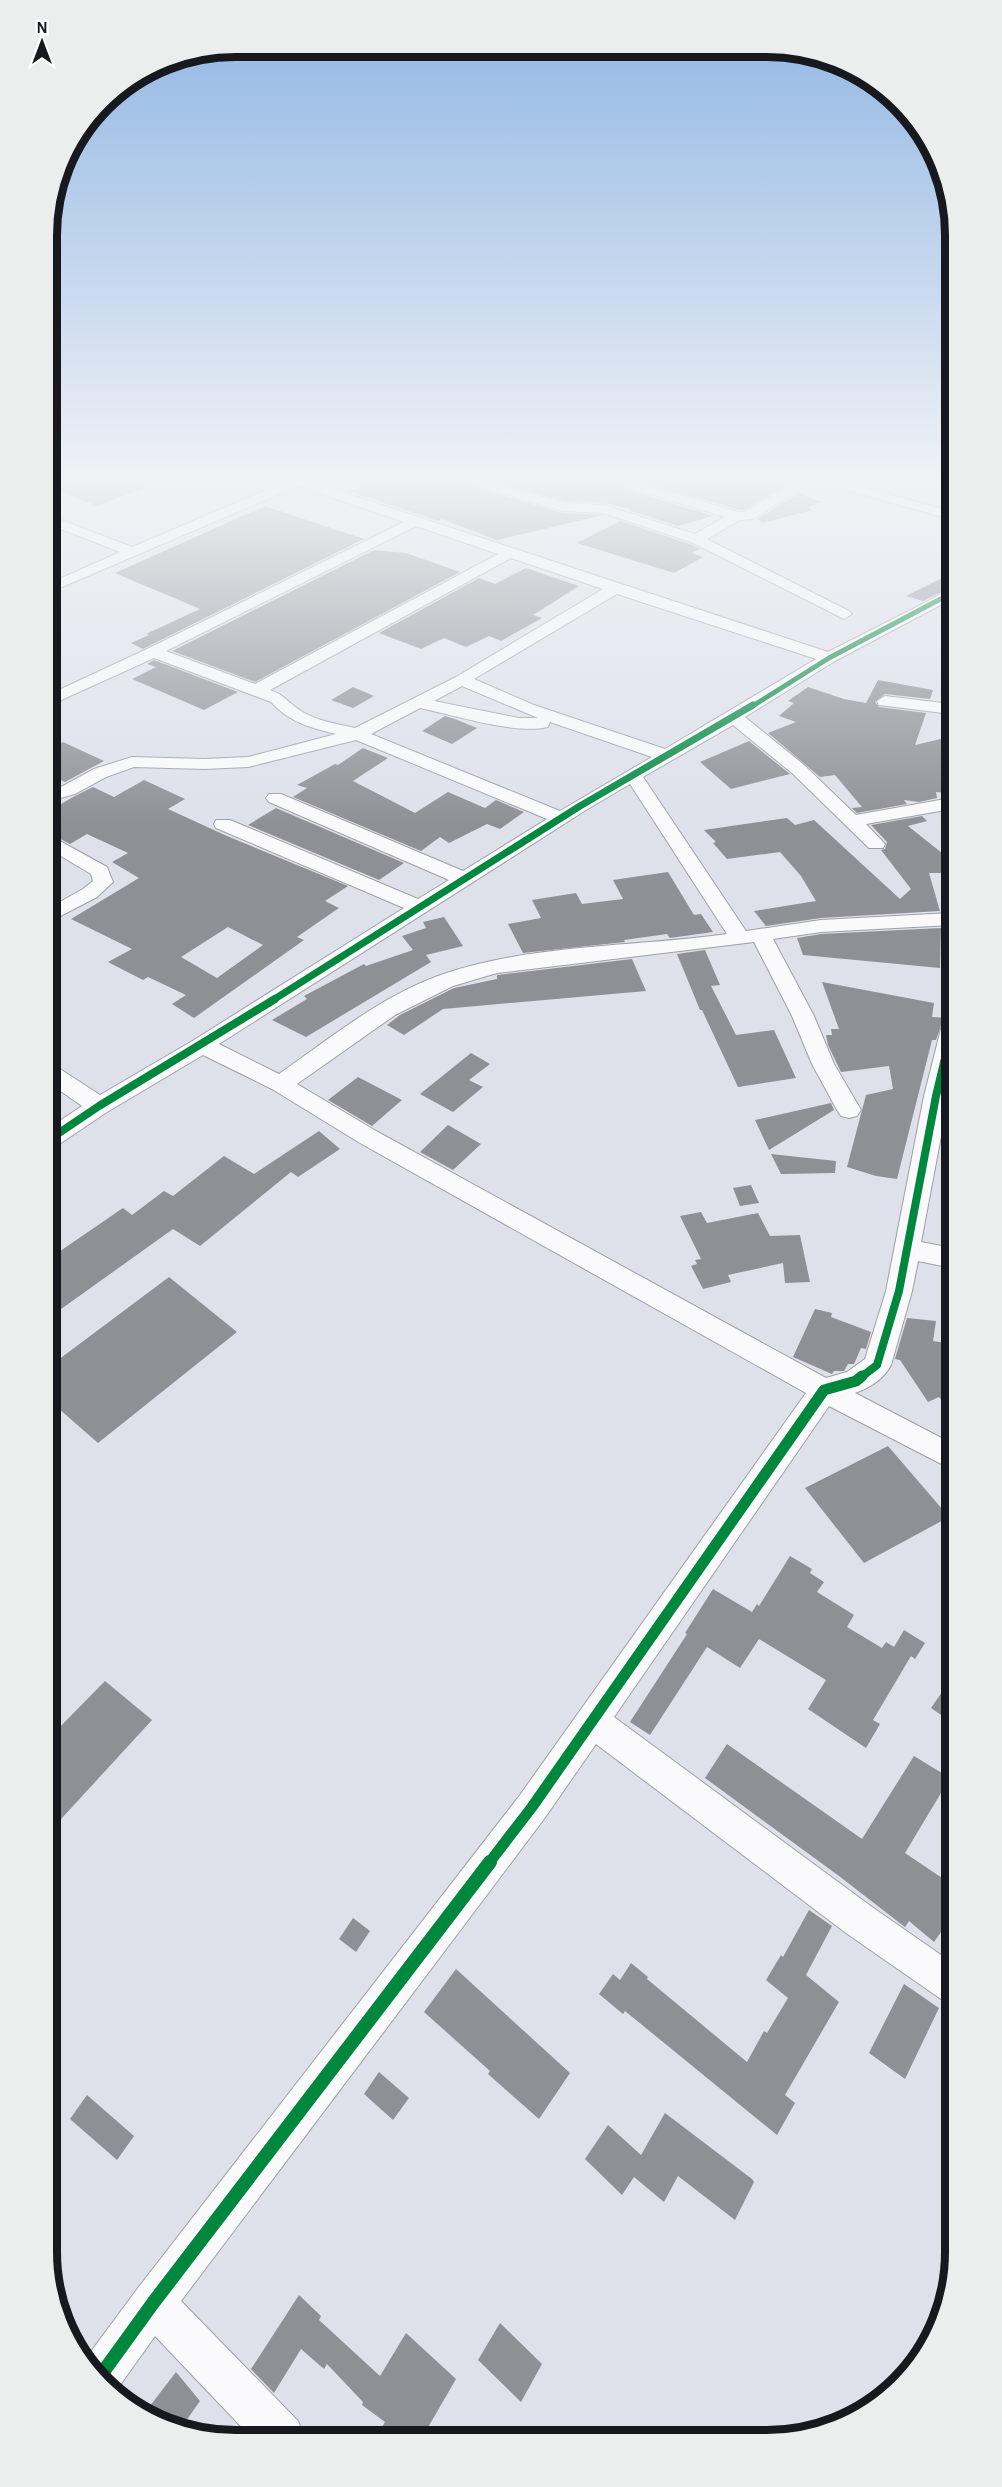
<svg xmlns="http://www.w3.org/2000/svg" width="1002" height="2487" font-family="'Alegreya Sans',sans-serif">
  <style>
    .building { fill: #8e9096; fill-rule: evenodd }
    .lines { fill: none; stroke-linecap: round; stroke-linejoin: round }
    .street-casing { stroke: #9ea0a7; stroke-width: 2 }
    .street { fill: #fafafc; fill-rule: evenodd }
    .cycleway-far4-casing { stroke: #fff; stroke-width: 8 }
    .cycleway-far3-casing { stroke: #fff; stroke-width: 10 }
    .cycleway-far2-casing { stroke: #fff; stroke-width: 12 }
    .cycleway-far1-casing { stroke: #fff; stroke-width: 15 }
    .cycleway-casing { stroke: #fff; stroke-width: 18 }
    .cycleway-far4 { stroke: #00873e; stroke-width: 5 }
    .cycleway-far3 { stroke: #00873e; stroke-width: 7 }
    .cycleway-far2 { stroke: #00873e; stroke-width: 8 }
    .cycleway-far1 { stroke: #00873e; stroke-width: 11 }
    .cycleway { stroke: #00873e; stroke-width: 14 }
    .rim { fill: none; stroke: #17191f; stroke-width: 8 }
  </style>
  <rect width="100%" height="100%" fill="#dee1ea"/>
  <path class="building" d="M48,478H116L144,488L97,506L48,487Z
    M383,478H457L460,483L563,513L603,515L497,540L442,519L438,521L349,491Z
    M484,478H603L606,483L713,516L678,526L631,511L630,509L604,503L565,501Z
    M630,478H756L784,486L744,510H740Z
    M800,493L821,502L808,507L813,510L762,523L757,519Z
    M265,506L364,539L143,649L131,643L149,635L146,634L200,609L115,573Z
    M620,521L690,544L700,549L691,553L703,557L674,573L577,543Z
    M374,550L406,553L460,572L255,682L172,651Z
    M526,568L579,586L533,615L542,618L501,641L489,636L466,647L444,638L421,649L379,633L479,578L495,584Z
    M940,579L950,583V588L923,601L906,596Z
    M154,660L238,692L204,710L132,679L156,667L147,664Z
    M878,680L933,690L930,699L885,694L875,702L879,707L926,713L915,745L945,738L946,793L936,792L937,798L919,802L904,800L907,804L857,813L852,808L862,807L835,775L820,777L768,733L796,722L779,716L794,703L788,701L808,687L844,699L866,703Z
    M353,687L374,696L353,708L331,700Z
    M445,716L455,719L477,728L452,744L422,731Z
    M749,741L790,774L731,789L700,762Z
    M63,742L104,761L65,782L48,774V750Z
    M363,748L388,758L353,781L415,813L448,792L485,808L496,800L524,812L500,829L487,824L449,843L440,837L421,851L293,797L307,788L297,785L335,764L338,765Z
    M144,780L185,799L168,809L227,836L348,886L325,901L339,908L297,937L304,940L194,1018L172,1004L186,995L148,977L143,980L108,962L132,949L71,919L139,878L112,862L128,853L87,834L70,844L49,833V811L73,797L93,787L114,797ZM228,927L263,945L217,978L181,957Z
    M276,808L404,863L379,880L248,825Z
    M922,816L927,821L908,826L942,853V873H929L940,911L821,918L766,926L754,911L816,901L801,876L780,852L727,859L713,843L716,842L704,830L787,818L795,825L814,820L900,899L911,889L881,850L885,849L887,842L871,825Z
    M668,872L694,915L701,914L713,932L670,938L667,934L624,940L625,942L523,953L508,924L541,918L532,900L576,893L582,904L623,899L613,880Z
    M444,917L463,946L426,955L431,962L306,1037L272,1020L307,999L304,996L364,964L366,966L413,950L402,936L426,928L423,922Z
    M941,928L940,968L803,955L797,938L821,934Z
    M705,950L720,985L711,986L736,1035L774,1030L796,1078L738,1087L702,1010H700L677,954Z
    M632,959L646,991L443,1009L404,1035L387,1025L400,1015L454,988L497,979V975Z
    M822,982L934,1003L932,1017L952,1018L942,1023L936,1040H932L897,1179L876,1176L847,1167L866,1095L893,1089L889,1066L841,1072L828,1045L826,1035H832L831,1029H839Z
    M471,1053L490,1064L469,1080L483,1087L453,1112L420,1094Z
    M358,1077L402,1100L372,1126L328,1100Z
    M831,1103L834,1110L769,1150L755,1120Z
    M448,1125L481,1144L453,1170L420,1152Z
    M319,1131L340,1149L298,1177L291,1172L200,1246L173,1229L50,1317V1258L123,1208L132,1215L164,1191L173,1196L224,1156L254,1174Z
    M771,1154L836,1161L835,1173L781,1174Z
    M751,1185L759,1203L740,1206L733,1188Z
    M701,1212L707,1223L758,1213L770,1236L800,1235L810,1282L785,1283L783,1263L728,1275L731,1282L703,1289L691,1266L697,1264L695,1260L701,1259L680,1216Z
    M169,1277L237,1332L98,1443L50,1401V1366Z
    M815,1309L832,1313L831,1317L871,1332L866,1349L861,1348L854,1364H848L844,1371H834L832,1374L793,1357Z
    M907,1318L936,1321L933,1341L952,1344L953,1415L939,1397L928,1402L900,1360L895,1359Z
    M888,1446L949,1517L864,1563L805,1488Z
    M790,1556L812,1569L810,1573L824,1582L817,1592L854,1615L847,1627L882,1648L886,1642L894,1647L904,1630L925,1643L915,1659L911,1656L873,1720L880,1724L866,1748L808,1709L826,1680L759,1639L740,1668L707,1647L650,1735L630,1722L687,1634L685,1633L713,1589L752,1612L757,1604L759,1606Z
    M953,1676L954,1707V1724L931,1708Z
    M105,1681L152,1720L51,1830V1736Z
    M727,1744L862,1839L914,1756L950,1778L905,1853L954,1886V1941L941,1932L934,1942L909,1921L905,1927L839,1876L705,1778Z
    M809,1910L832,1926L806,1975L839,2002L785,2095L795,2103L777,2135L625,2011L623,2014L599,1994L613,1974L620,1980L631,1963L648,1977L647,1979L747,2062L764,2031L767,2033L788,1998L766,1980L781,1955L783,1957Z
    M353,1918L370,1931L356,1952L339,1939Z
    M456,1969L570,2073L539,2119L488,2074L490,2071L424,2012Z
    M904,1984L939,2008L905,2079L869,2053Z
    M379,2072L409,2098L393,2120L364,2094Z
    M87,2095L134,2136L117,2160L70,2119Z
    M665,2113L752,2179L754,2182L735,2220L678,2176L664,2202L634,2177L622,2195L585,2159L608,2125L641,2155Z
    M299,2295L321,2316L319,2320L380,2376L406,2333L456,2379L423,2436H377L385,2422L362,2405L363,2402L327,2364L324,2369L301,2349L274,2393L251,2369Z
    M500,2323L542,2364L521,2402L478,2360Z
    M176,2372L200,2401L181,2428L146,2411Z"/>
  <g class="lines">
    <g class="street-casing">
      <path id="street" d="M294,478H310L309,481L828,652L950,590V600L835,661L745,717L804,765L856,815L951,798V809L866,824L885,844L883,848H869L792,773L733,725L643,777L746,931L821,920L951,913V925L821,932L773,939L814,1016L834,1064L861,1110L857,1116L849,1118L841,1116L837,1110L812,1064L792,1016L754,942L497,973L453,986L395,1015L297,1084L376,1131L826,1378L847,1372L865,1359L886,1291L924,1096L941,1029L944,1024L952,1022V1078L921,1242L952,1248V1268L918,1261L912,1291L891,1365C884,1379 869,1388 855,1393L953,1444V1470L829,1406L614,1717L872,1907L954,1964V2005L941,1999L846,1933L596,1744L544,1819L181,2301L298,2421L304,2436L251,2437L155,2336L113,2395L84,2361L138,2288L520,1795L806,1393L360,1143L272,1089L203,1055L107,1112L58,1145L50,1147L49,1128L82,1106L49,1083V1064L57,1067L100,1095L194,1040L404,908L216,828L214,824L216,820H230L418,899L449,880L269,802L266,798L269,794H281L463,871L547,819L356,740L248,767L204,769L134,767L106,777L75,794L49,801V790L63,786L94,769L132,757L204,759L248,757L336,734C311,728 289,722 271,702L154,658L48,706V695L147,649L404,522L298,486L48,593V584L120,552L48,524V515L132,547ZM416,526L498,554L255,684L166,651ZM511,558L603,589L456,677L355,728C337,724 317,721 301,711C288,703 285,695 270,690ZM617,594L816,659L665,749L534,705L474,679ZM462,686L538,718H519L434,701ZM420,708C454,715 516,735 548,727L550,722L652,757L560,811L371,734ZM630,784L727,934C635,947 526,944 438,976C380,997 329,1039 279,1074L219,1044L586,810Z
        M459,478H478L565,503L604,505L695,534L725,517L607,481L605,478H624L738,512H745L802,478H830L950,511V519L814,481L753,519L740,520L707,539L849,611L852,614L844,619L691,542L603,513L564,511L461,481Z
        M885,696L951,704V714L879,705L877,701Z
        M49,835L107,867L113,882L97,897L49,922V908L83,889L93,881L91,874L49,849Z"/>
    </g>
    <use href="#street" class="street"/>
    <g class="cycleway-far4-casing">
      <path id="cycleway-far4" d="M751,707L829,658L950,594"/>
    </g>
    <g class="cycleway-far3-casing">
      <path id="cycleway-far3" d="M273,1000L580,806L753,705"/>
    </g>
    <g class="cycleway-far2-casing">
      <path id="cycleway-far2" d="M50,1139L99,1106L275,999
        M860,1378L877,1365L899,1291L936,1096L952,1029"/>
    </g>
    <g class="cycleway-far1-casing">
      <path id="cycleway-far1" d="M489,1863L532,1807L824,1390L856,1381L862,1376"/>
    </g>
    <g class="cycleway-casing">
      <path id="cycleway" d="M98,2379L153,2303L490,1862"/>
    </g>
    <use href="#cycleway-far4" class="cycleway-far4"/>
    <use href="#cycleway-far3" class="cycleway-far3"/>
    <use href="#cycleway-far2" class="cycleway-far2"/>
    <use href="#cycleway-far1" class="cycleway-far1"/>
    <use href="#cycleway" class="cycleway"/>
  </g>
  <linearGradient id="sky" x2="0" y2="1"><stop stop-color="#8eb5e3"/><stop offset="0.58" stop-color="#f0f2f6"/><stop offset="1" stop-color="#f0f2f6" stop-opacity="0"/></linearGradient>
  <rect width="1002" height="826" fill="url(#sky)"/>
  <path d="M0 0H1002V2487H0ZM235 57H767A178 178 0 0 1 945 235V2252A178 178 0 0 1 767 2430H235A178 178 0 0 1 57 2252V235A178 178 0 0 1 235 57Z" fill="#eceded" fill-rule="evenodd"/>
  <path class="rim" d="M235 57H767A178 178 0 0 1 945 235V2252A178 178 0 0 1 767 2430H235A178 178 0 0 1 57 2252V235A178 178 0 0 1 235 57Z"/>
  <g transform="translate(42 42)" stroke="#ffffff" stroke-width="4.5" paint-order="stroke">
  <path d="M0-4.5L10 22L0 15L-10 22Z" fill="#17191f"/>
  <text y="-9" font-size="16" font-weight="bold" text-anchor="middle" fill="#17191f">N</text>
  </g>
</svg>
